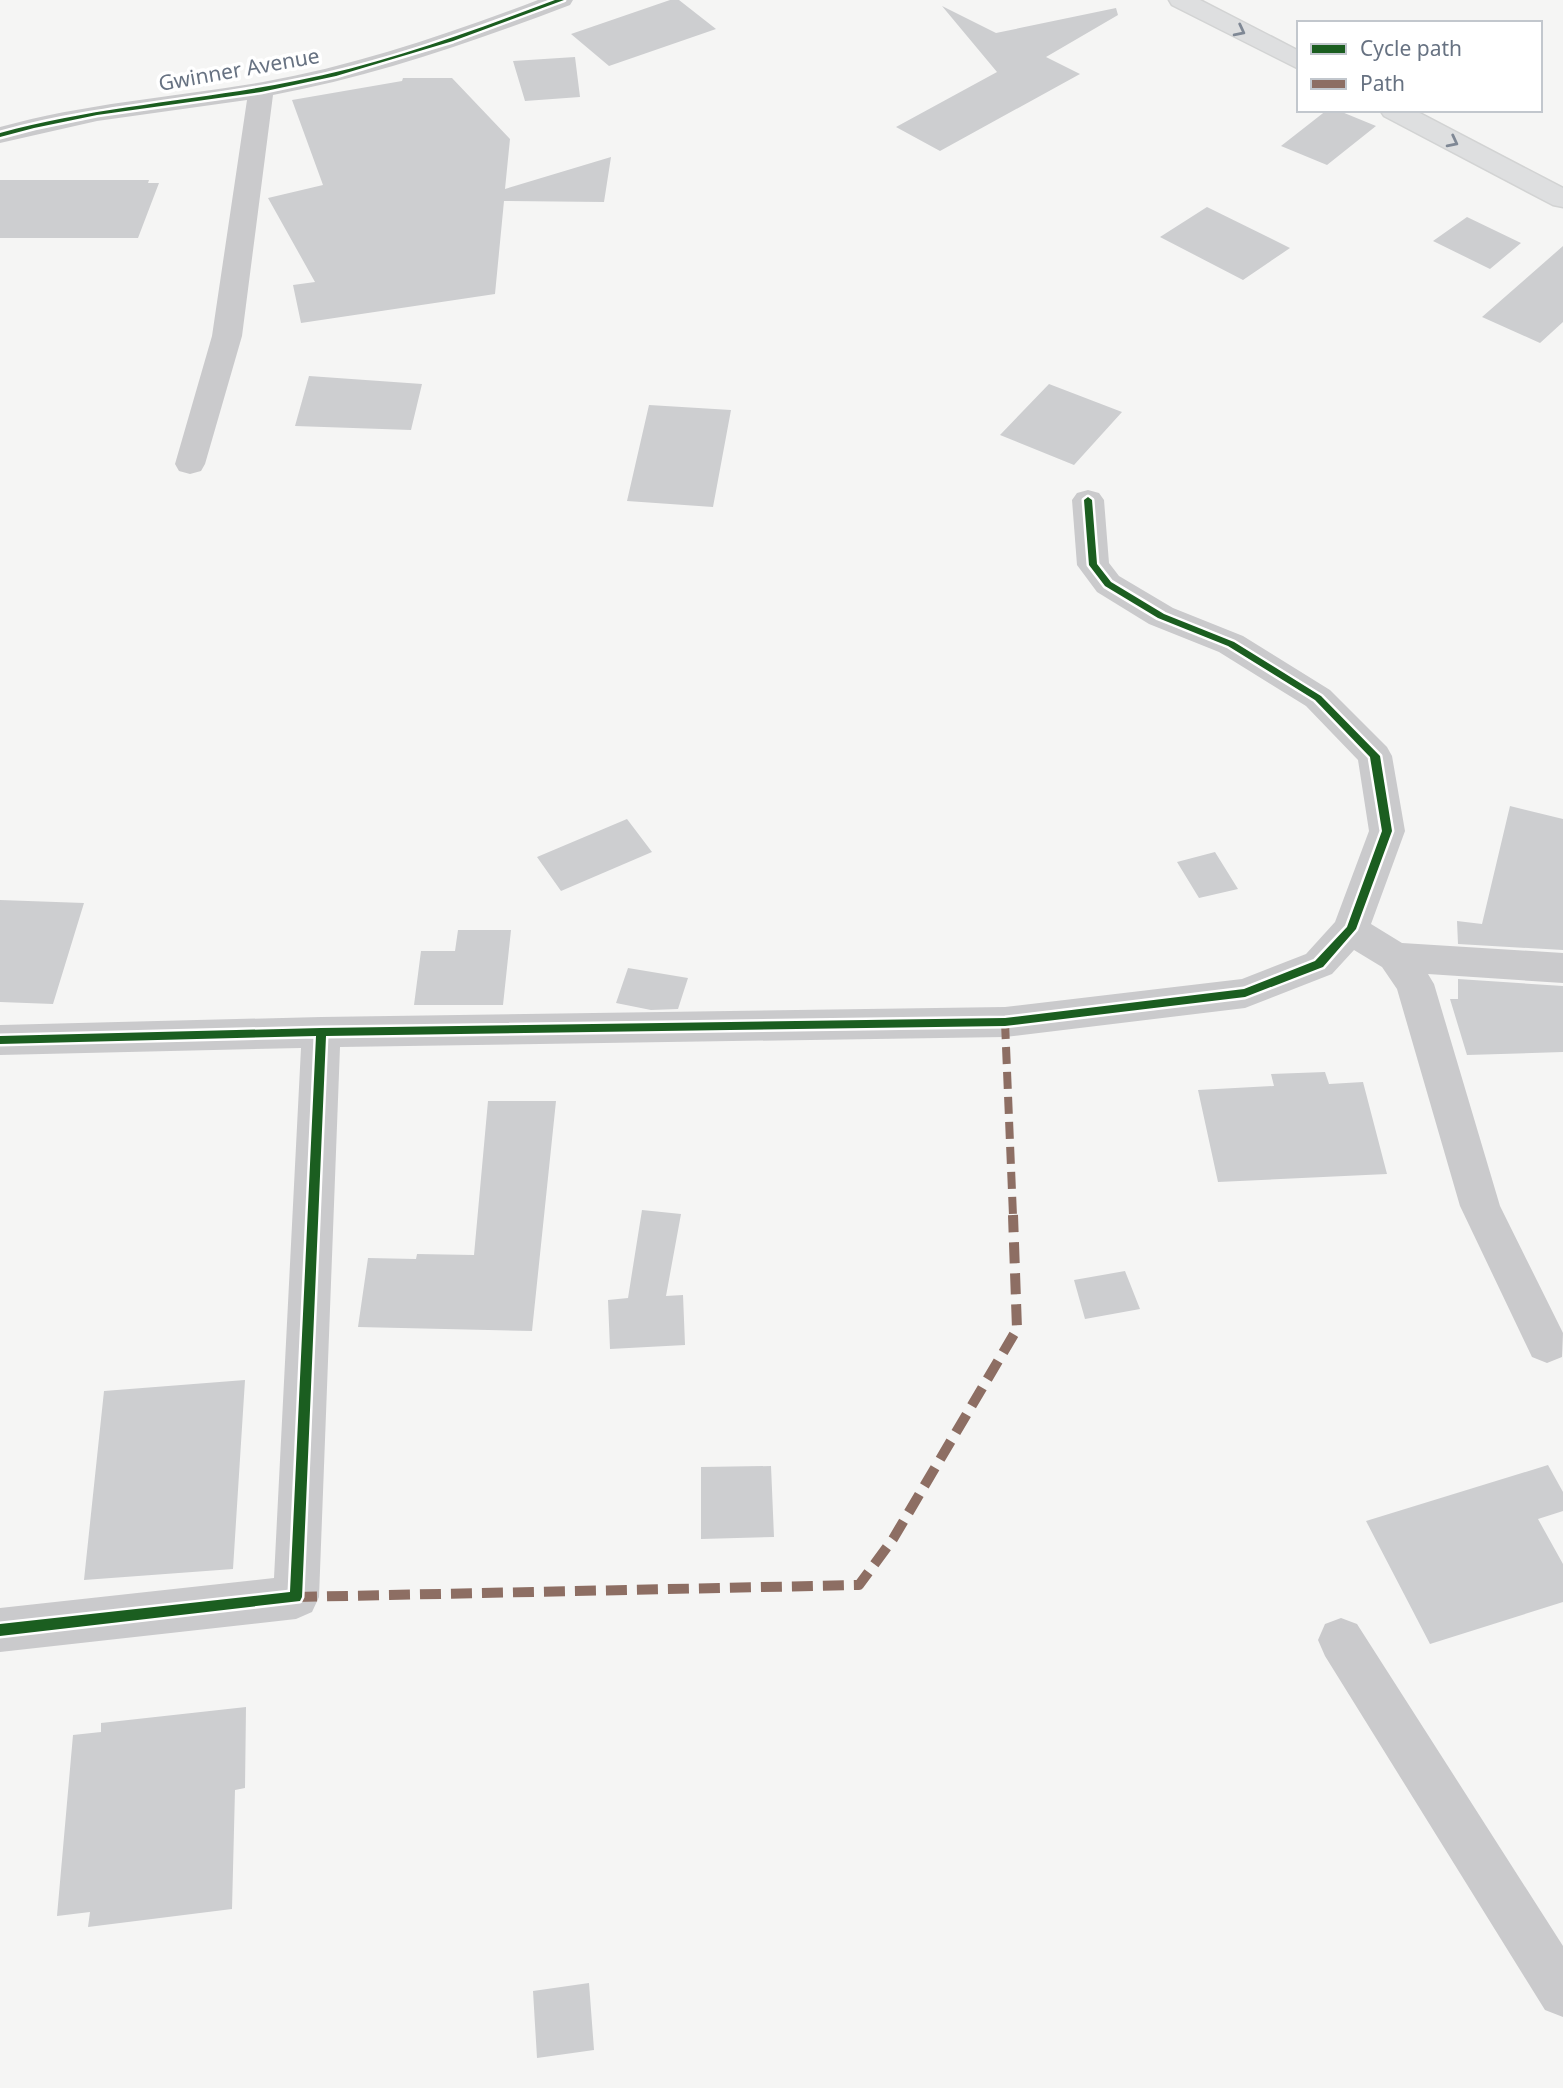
<svg xmlns="http://www.w3.org/2000/svg" width="1563" height="2088" font-family="'Noto Sans',sans-serif">
  <style>
    .building { fill: #cdced0 }
    .lines { fill: none; stroke-linecap: round; stroke-linejoin: round }
    .major-casing { stroke: #d2d3d3; stroke-width: 3 }
    .minor { fill: #cacacc; fill-rule: evenodd }
    .major { fill: #dedfe0; fill-rule: evenodd }
    .quiet-far1 { stroke: #8d6e63; stroke-width: 8; stroke-dasharray: 17 8; stroke-linecap: butt }
    .quiet { stroke: #8d6e63; stroke-width: 10; stroke-dasharray: 21 10; stroke-linecap: butt }
    .cycleway-casing { stroke: #fff; stroke-width: 5 }
    .cycleway { fill: #1b5e20; fill-rule: evenodd }
    .oneway { stroke: #7f8895 }
    .labels { text-anchor: middle; stroke-width: 7; stroke-linejoin: round; paint-order: stroke }
    .far-street-label { font-size: 21px; fill: #677282; stroke: #fff }
  </style>
  <rect width="100%" height="100%" fill="#f5f5f4"/>
  <path class="building" d="M670,0H679L716,29L609,66L571,34Z
    M942,6L996,33L1116,8L1118,15L1046,57L1080,74L940,151L896,127L997,72Z
    M575,57L580,97L525,101L513,61Z
    M403,78H452L510,139L505,189L611,157L604,202L504,201L495,294L301,323L293,285L315,282L268,198L323,185L292,100L402,81Z
    M1327,110H1337L1376,126L1327,165L1281,146Z
    M0,180H149L148,183H159L138,238H0Z
    M1207,207L1290,248L1243,280L1160,237Z
    M1467,217L1521,243L1490,269L1433,241Z
    M1563,246V322L1540,343L1482,317Z
    M309,376L422,384L411,430L295,426Z
    M1049,384L1122,412L1074,465L1000,435Z
    M649,405L731,410L713,507L627,501Z
    M1510,806L1563,819V950L1458,944L1457,921L1482,924Z
    M627,819L652,852L561,891L537,857Z
    M1215,852L1238,889L1199,898L1177,862Z
    M0,900L84,903L53,1004L0,1002Z
    M458,930H511L503,1005H414L421,951H455Z
    M628,968L688,978L678,1009L651,1010L616,1003Z
    M1458,979L1563,986V1052L1467,1055L1450,999H1458Z
    M1325,1072L1329,1084L1363,1082L1387,1174L1218,1182L1198,1090L1274,1086L1271,1074Z
    M488,1101H556L532,1331L358,1327L368,1258L416,1259L417,1254L474,1255Z
    M642,1210L681,1214L666,1296L683,1295L685,1345L610,1349L608,1300L628,1298Z
    M1125,1271L1140,1309L1085,1319L1074,1280Z
    M245,1380L233,1569L84,1580L104,1391Z
    M1548,1465L1563,1492V1511L1538,1519L1563,1564V1602L1430,1644L1366,1521Z
    M771,1466L774,1537L701,1539V1467Z
    M246,1707L245,1788L235,1790L232,1909L88,1927L90,1912L57,1916L73,1735L101,1732V1723Z
    M589,1983L594,2050L537,2058L533,1991Z"/>
  <g class="lines">
    <g class="major-casing">
      <path id="major" d="M1169,0H1200L1299,51V69L1172,5Z
        M1380,110H1414L1563,188V207L1553,205L1384,116Z"/>
    </g>
    <path class="minor" d="M538,0H573L570,5C473,42 375,76 273,95L242,336L205,464L201,471L190,474L179,471L175,464L212,336L247,100L97,121L0,143V127C86,103 175,97 263,82C357,65 448,34 538,0Z
      M1088,490L1099,493L1104,500L1109,563L1119,576L1173,608L1243,636L1330,690L1387,747L1392,756L1405,831L1371,924L1402,943L1563,953V983L1428,974L1434,984L1500,1206L1563,1333L1562,1357L1547,1363L1532,1357L1460,1206L1397,989L1382,967L1354,950L1332,974L1245,1008L1005,1037L340,1047L319,1597L312,1612L296,1619L0,1652V1608L274,1578L301,1048L0,1055V1025L321,1017L1005,1007L1242,979L1306,954L1335,922L1369,831L1358,760L1306,706L1219,652L1149,624L1097,592L1077,565L1072,500L1077,493Z
      M1341,1618L1357,1624L1563,1946V2017L1545,2010L1325,1656L1318,1640L1325,1624Z"/>
    <use href="#major" class="major"/>
    <path class="quiet-far1" d="M1005,1022L1013,1216"/>
    <path class="quiet" d="M296,1597L859,1585L893,1539L1017,1329L1013,1215"/>
    <g class="cycleway-casing">
      <path id="cycleway" d="M555,0H564L453,41L336,76L261,92L97,115L34,128L0,137V133C97,106 197,101 295,81C384,64 470,32 555,0Z
        M1088,497L1092,500L1097,564L1111,582L1164,614L1234,642L1321,696L1380,756L1392,831L1356,929L1323,967L1245,997L1005,1026L326,1036L302,1597L300,1601L0,1636V1624L290,1592L316,1036L0,1044V1036L321,1028L1005,1018L1244,989L1315,961L1347,927L1382,831L1370,757L1315,700L1228,646L1158,618L1105,586L1089,565L1084,500Z"/>
    </g>
    <use href="#cycleway" class="cycleway"/>
  </g>
  <defs><path id="oneway-chevron" d="M-2-3.5L2.5 0L-2 3.5" fill="none" stroke-width="1.6" stroke-linecap="round" stroke-linejoin="round" transform="scale(1.75)"/></defs>
  <g class="oneway">
    <use href="#oneway-chevron" transform="translate(1240 31) rotate(27)"/>
    <use href="#oneway-chevron" transform="translate(1453 142) rotate(27)"/>
  </g>
  <g class="labels">
    <g class="far-street-label">
      <text transform="translate(239 70) rotate(-10)" y="7">Gwinner Avenue</text>
    </g>
  </g>
  <rect x="1297" y="21" width="245" height="91" fill="#ffffff" stroke="#c2c7cd" stroke-width="2"/>
  <rect x="1311" y="44" width="35" height="10" fill="#1b5e20" stroke="#c2c7cd" stroke-width="2"/>
  <text x="1360" y="56" font-size="21" fill="#677282">Cycle path</text>
  <rect x="1311" y="79" width="35" height="10" fill="#8d6e63" stroke="#c2c7cd" stroke-width="2"/>
  <text x="1360" y="91" font-size="21" fill="#677282">Path</text>
</svg>
